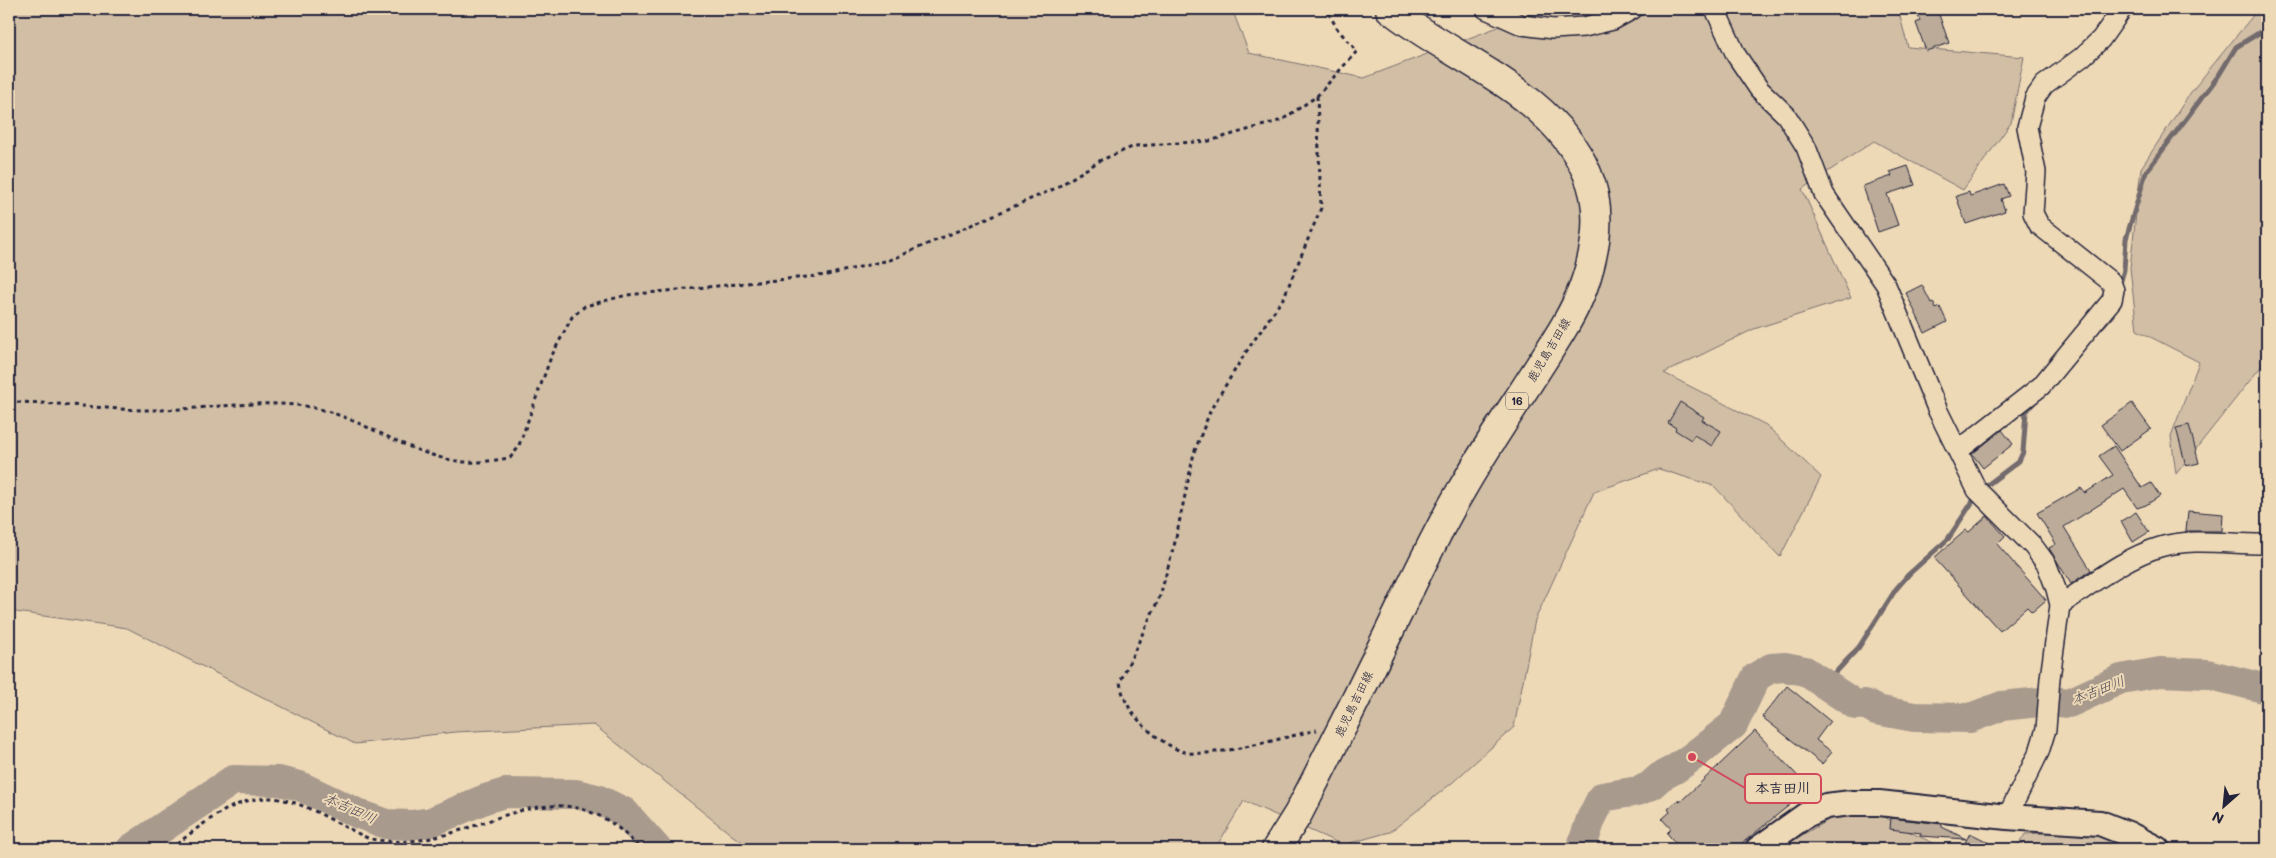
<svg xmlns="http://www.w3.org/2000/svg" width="2276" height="858" font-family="Mali,'Klee One',sans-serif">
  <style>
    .green { fill: #d1bea5; stroke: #7a7070 }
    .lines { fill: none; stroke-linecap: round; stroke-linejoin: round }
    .stream { stroke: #726a6c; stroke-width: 5 }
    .river { stroke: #a89a8d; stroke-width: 30 }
    .building { fill: #bbab98; stroke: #22223b }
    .minor-casing { stroke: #22223b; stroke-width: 22 }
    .tertiary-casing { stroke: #22223b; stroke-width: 28 }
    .primary-casing { stroke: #22223b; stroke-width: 31 }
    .path { stroke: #22223b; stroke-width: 3; stroke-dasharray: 4 4; stroke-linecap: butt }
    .minor { stroke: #eed9b7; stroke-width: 19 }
    .tertiary { stroke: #eed9b7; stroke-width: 24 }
    .primary { stroke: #eed9b7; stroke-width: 28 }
    .labels { text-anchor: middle; stroke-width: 4; stroke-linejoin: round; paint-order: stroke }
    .shield { fill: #eed9b7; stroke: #5f5960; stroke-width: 1 }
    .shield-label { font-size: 11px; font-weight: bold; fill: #22223b }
    .street-label { font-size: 12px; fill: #22223b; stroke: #eed9b7 }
    .water-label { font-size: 14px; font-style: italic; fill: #4a4654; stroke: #eed9b7 }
    .leader { fill: none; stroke: #d1495b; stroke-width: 2 }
    .callout-dot { fill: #d1495b; stroke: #eed9b7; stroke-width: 2 }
    .callout { fill: #eed9b7; stroke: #d1495b; stroke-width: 2 }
    .callout-label { font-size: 14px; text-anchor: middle; font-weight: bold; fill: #22223b }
  </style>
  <rect width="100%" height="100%" fill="#eed9b7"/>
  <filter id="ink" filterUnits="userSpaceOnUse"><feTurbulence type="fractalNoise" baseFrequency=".02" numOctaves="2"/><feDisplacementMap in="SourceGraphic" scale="10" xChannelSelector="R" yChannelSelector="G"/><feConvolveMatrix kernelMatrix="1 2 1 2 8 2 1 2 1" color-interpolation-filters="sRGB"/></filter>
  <g filter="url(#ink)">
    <path class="green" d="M9,9H1232L1249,53L1364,78L1519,19L1535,9H1898L1908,47L2024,57L2011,123L1963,190L1874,141L1802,189L1851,298L1754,329L1664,373L1766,425L1821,477L1780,557L1714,486L1659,469L1594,492L1535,620L1514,727L1452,783L1390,832L1343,845L1244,801L1215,849H754L733,836L594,725L455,732L355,744L127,628L9,611Z
      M2267,9V369L2263,364L2176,474L2171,436L2199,362L2137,330L2130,268L2141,168L2191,92L2255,13Z
      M1840,813H1878L1908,831L1946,849H1778Z
      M2076,831L2118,838L2139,849H2016L2025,834Z"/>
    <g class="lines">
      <path class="stream" d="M2119,287L2124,270L2126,239L2146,172L2219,75L2236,47L2267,28
        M2103,325L2112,315L2114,308
        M1982,489L2019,461L2023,452L2026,412L2036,400
        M1823,681L1837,671L1859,647L1896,589L1909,574L1948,539L1977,495"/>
      <path class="river" d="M131,849L233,780L279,781L300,786L359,814L386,824L411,825L431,822L485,799L505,793L576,794L597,799L624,812L657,849
        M1581,849L1591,819L1602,797L1638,791L1650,786L1660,777L1675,769L1692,757L1733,725L1756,677L1771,668L1785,667L1805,671L1856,705L1865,704L1876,710L1914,717L1970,718L2002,706L2050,701L2069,703L2121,679L2160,672L2207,674L2267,689"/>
    </g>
    <path class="building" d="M1916,9H1937L1949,43L1926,51L1916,23L1920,21Z
      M1908,166L1915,185L1887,194L1898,225L1878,232L1863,186L1892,176L1890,172Z
      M2004,184L2009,196L2001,199L2005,211L1966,224L1956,196L1969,192L1970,196Z
      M1922,285L1931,303L1933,302L1936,309L1940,307L1947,322L1925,333L1906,293Z
      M1680,402L1704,417L1702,420L1721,431L1712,446L1694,435L1691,440L1675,430L1676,428L1668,423Z
      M2132,403L2151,429L2120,451L2101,425Z
      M2189,425L2199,463L2186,466L2176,428Z
      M2002,430L2013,444L1983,468L1972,454Z
      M2114,446L2142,488L2151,483L2160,496L2146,505L2137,508L2124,489L2064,527L2091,570L2071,584L2049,548L2056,544L2037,513L2081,488L2085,493L2113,475L2099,456Z
      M2188,511L2223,514L2222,531H2186Z
      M2136,512L2149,532L2133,542L2121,521Z
      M1987,516L2005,536L1997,544L2046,600L2032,612L2027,607L2000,631L1934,558L1966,530L1969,532Z
      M1787,686L1830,721L1816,740L1832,752L1822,764L1762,717Z
      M1755,731L1811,790L1800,801L1797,799L1735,849H1680L1667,833L1671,829L1662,819L1670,812L1668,809L1678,800L1680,802Z
      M1891,818L1942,824V827L1966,839L1920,836L1921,833L1890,829Z
      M1970,833L2002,849H1962Z"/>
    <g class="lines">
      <g class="minor-casing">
        <path id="minor" d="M1486,9L1522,25L1553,29L1584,27L1613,20L1633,9
          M1715,9L1736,55L1759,89L1786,115L1806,147L1824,194L1886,285L1938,411L1977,490L2033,546L2047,565L2056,589L2060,605L2050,678L2046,729L2039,752L2007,817
          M1959,450L2041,386L2112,300L2114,290L2111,282L2039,225L2033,213L2036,172L2027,127L2035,98L2044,85L2082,57L2101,39L2122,9
          M2060,605C2091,585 2123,558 2160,547C2193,537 2233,545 2267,544"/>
      </g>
      <g class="tertiary-casing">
        <path id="tertiary" d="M1758,849L1806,815L1826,806L1851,803H1879L2007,817L2100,823L2128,834L2157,849"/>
      </g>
      <g class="primary-casing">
        <path id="primary" d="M1276,849L1298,814C1329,754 1359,694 1388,634C1412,585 1434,536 1462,489C1486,447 1514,406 1540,365C1556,340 1573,315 1583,288C1596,252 1603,209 1587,173C1551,91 1455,61 1390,9"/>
      </g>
      <path class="path" d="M1317,96L1321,208L1284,297L1246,352L1211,409L1194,453L1175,542L1160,596L1120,682C1123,700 1130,711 1143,725C1152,734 1168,746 1181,751C1207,761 1287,736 1317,730
        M9,402C54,402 100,409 145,410C198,411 251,399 304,406C360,414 408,457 465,462C480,463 495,460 510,458L518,448L551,357L572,317L585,306L627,295L827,275L893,259L1056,188L1101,160L1135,146L1209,141L1282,120L1317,96L1357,51L1338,30L1326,9
        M171,849C197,828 231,799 266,798C293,797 324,816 347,828C355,831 363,837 371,839C392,843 415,842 436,837C496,824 552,782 613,824C623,831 632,841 641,849"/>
      <use href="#minor" class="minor"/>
      <use href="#tertiary" class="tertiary"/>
      <use href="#primary" class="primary"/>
    </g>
  </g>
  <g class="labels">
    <rect class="shield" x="1506" y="392.5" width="22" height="17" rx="4"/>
    <g class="shield-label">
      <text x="1517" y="405">16</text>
    </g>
    <g class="street-label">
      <text transform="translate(1549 350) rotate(-59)" y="4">鹿児島吉田線</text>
      <text transform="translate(1354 704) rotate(-64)" y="4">鹿児島吉田線</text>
    </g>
    <g class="water-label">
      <text transform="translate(2098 690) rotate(-21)" y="5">本吉田川</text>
      <text transform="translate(350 808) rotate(24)" y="5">本吉田川</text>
    </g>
  </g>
  <path class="leader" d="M1692 757L1745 788"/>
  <circle class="callout-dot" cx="1692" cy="757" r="5"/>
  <rect class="callout" x="1745" y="774" width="76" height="29" rx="5"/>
  <g class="callout-label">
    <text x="1783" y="793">本吉田川</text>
  </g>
  <rect width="2276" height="858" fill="none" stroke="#eed9b7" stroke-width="30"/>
  <rect x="15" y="15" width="2246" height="828" fill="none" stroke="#22223b" stroke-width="2" filter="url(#ink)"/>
  <g transform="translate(2224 806) rotate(207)" stroke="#eed9b7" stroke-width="4" paint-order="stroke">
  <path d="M0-4L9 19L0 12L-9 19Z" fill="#22223b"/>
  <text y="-8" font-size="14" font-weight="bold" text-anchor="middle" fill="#22223b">N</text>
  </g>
</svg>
